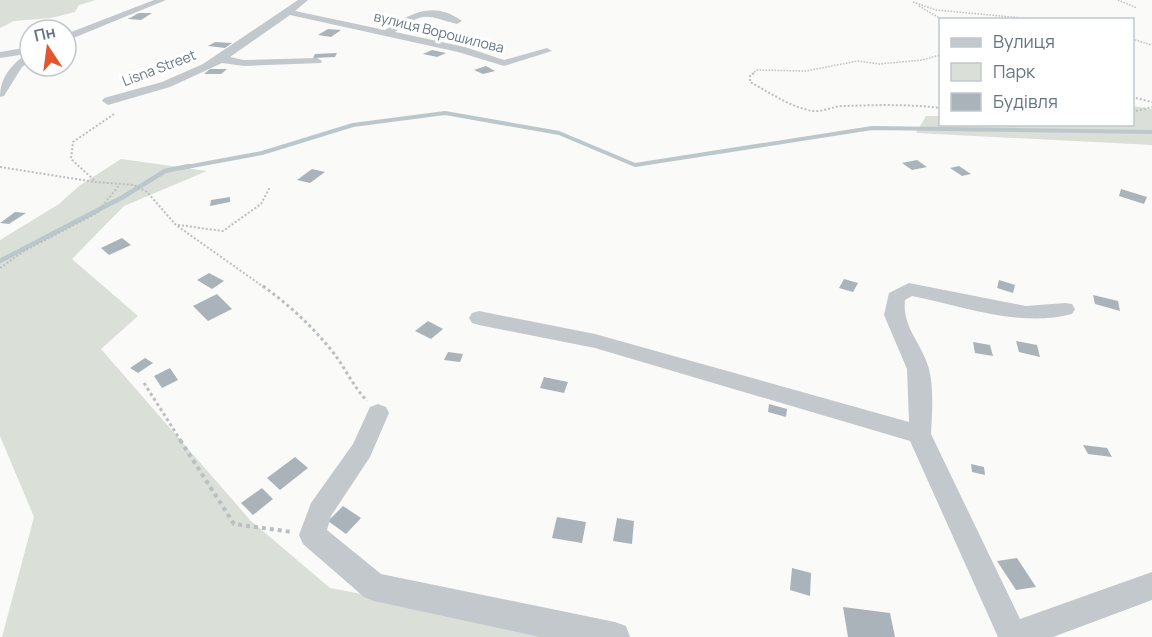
<svg xmlns="http://www.w3.org/2000/svg" width="1152" height="637" font-family="Manrope,sans-serif">
  <style>
    .green { fill: #dadfd7 }
    .lines { fill: none; stroke-linecap: round; stroke-linejoin: round }
    .stream-far1 { stroke: #bbc7cb; stroke-width: 4 }
    .stream { stroke: #bbc7cb; stroke-width: 4.5 }
    .building { fill: #aab3b9 }
    .path-far3 { stroke: #bbbfc2; stroke-width: 1.5; stroke-dasharray: 1.5 1.5; stroke-linecap: butt }
    .path-far2 { stroke: #bbbfc2; stroke-width: 2; stroke-dasharray: 2 2; stroke-linecap: butt }
    .path-far1 { stroke: #bbbfc2; stroke-width: 3; stroke-dasharray: 3 3; stroke-linecap: butt }
    .path { stroke: #bbbfc2; stroke-width: 4; stroke-dasharray: 4 4; stroke-linecap: butt }
    .minor { fill: #c3c8cc; fill-rule: evenodd }
    .labels { text-anchor: middle; stroke-width: 6; stroke-linejoin: round; paint-order: stroke }
    .far-street-label { font-size: 14px; fill: #657683; stroke: #fff }
  </style>
  <rect width="100%" height="100%" fill="#fafaf8"/>
  <path class="green" d="M0,0H96L79,5L75,12L51,18L14,21L0,28Z
    M1133,106L1152,109V145L916,133L926,116H940V124H1132Z
    M121,159L207,171L124,206L72,259L138,316L101,349L251,521L330,588L590,637H2L34,517L0,436V240L59,204L79,186Z"/>
  <g class="lines">
    <path class="stream-far1" d="M181,168L262,153L353,125L445,113L559,133L635,165L872,128L1152,132"/>
    <path class="stream" d="M0,261L123,197L165,171L189,166"/>
  </g>
  <path class="building" d="M139,13H152L141,20L128,19Z
    M328,29L341,30L331,37L318,35Z
    M215,42L232,43L225,48L208,46Z
    M432,50L446,53L437,57L423,54Z
    M337,53L335,57L313,58L315,54Z
    M486,66L495,71L483,74L474,70Z
    M210,69H227L221,74H204Z
    M917,160L927,167L912,170L902,163Z
    M959,166L971,174L962,176L950,168Z
    M312,169L325,172L310,183L297,180Z
    M1121,189L1147,197L1144,204L1119,196Z
    M230,197V202L210,206L211,200Z
    M15,212L26,213L9,224L0,223Z
    M122,238L131,245L109,255L101,248Z
    M209,273L224,281L212,289L197,280Z
    M844,279L858,283L853,292L839,288Z
    M999,280L1015,285L1013,293L997,288Z
    M217,294L232,309L208,321L193,306Z
    M1093,295L1118,301L1120,311L1095,304Z
    M428,321L443,329L431,339L415,331Z
    M1016,341L1037,345L1040,357L1019,352Z
    M973,342L990,345L993,356L975,353Z
    M448,352L463,354L460,362L444,360Z
    M145,358L153,363L138,373L130,368Z
    M170,368L178,380L162,388L154,376Z
    M544,377L568,382L564,393L540,388Z
    M769,404L787,409L786,417L768,412Z
    M1083,445L1107,448L1112,457L1088,454Z
    M295,457L308,468L280,490L267,478Z
    M971,464L984,467L985,475L972,472Z
    M262,488L273,499L253,515L241,503Z
    M343,506L361,518L346,534L328,521Z
    M557,517L586,522L582,543L552,538Z
    M617,518L634,521L632,544L613,541Z
    M1017,558L1036,587L1016,590L997,561Z
    M792,568L811,573L810,596L790,590Z
    M843,607L890,613L895,637H848Z"/>
  <g class="lines">
    <path class="path-far3" d="M1118,0L1137,8
      M913,2L936,10L1044,20
      M919,6L943,20
      M1132,39L1152,45
      M752,74L757,70L806,71L858,61L879,64L922,60L940,55"/>
    <path class="path-far2" d="M754,73L750,76V82C769,92 787,105 808,110C821,114 831,106 844,106C875,105 909,104 940,108
      M1132,97L1152,102
      M1132,112L1152,107
      M0,167L95,182L134,185L147,192L176,225L265,288
      M94,180L71,159L73,142L114,114
      M178,225L223,231L261,204L270,187
      M0,268L24,251L97,213L120,184"/>
    <path class="path-far1" d="M263,286C289,305 312,326 332,351C345,367 352,385 367,401
      M144,383L181,441"/>
    <path class="path" d="M180,440L234,524L292,532"/>
    <path class="minor" d="M154,0H166L66,41V34Z
      M298,0H308L295,11L385,30C410,13 434,0 462,21L457,24C424,15 425,11 395,32L465,47L504,60L547,48L552,51L504,66L458,52L290,15L230,57L244,60L317,58L322,61L321,63L244,66L222,63L170,87L108,105L102,101L104,98L162,82L203,64Z
      M30,47V61L22,67L4,96L0,97C0,78 11,65 26,54L0,58V52Z
      M909,283L1026,306L1065,303L1072,304L1075,309L1072,314C1020,328 963,306 912,296L905,300C902,328 922,343 929,369C934,389 932,414 931,434L1020,619L1152,572V600L1053,637H998L910,441L595,348L479,325L472,323L469,318L472,313L479,311L595,334L909,422L907,369L884,315L889,293Z
      M378,404L386,407L389,413L370,457L331,516L327,530L381,574L615,622L626,626L630,637H540L374,601L364,597L303,544L299,535L311,503L353,444L370,407Z"/>
  </g>
  <g class="labels">
    <g class="far-street-label">
      <text transform="translate(439 32) rotate(14)" y="5">вулиця Ворошилова</text>
      <text transform="translate(159 68) rotate(-21)" y="5">Lisna Street</text>
    </g>
  </g>
  <rect x="939" y="18" width="195" height="108" fill="#ffffff" stroke="#c1c8cd" stroke-width="1.5"/>
  <rect x="951" y="38" width="30" height="9" fill="#c3c8cc" stroke="#c1c8cd" stroke-width="1.5"/>
  <text x="993" y="48" font-size="18" fill="#657683">Вулиця</text>
  <rect x="951" y="63" width="30" height="18" fill="#dadfd7" stroke="#c1c8cd" stroke-width="1.5"/>
  <text x="993" y="78" font-size="18" fill="#657683">Парк</text>
  <rect x="951" y="93" width="30" height="18" fill="#aab3b9" stroke="#c1c8cd" stroke-width="1.5"/>
  <text x="993" y="108" font-size="18" fill="#657683">Будівля</text>
  <g transform="translate(48 48) rotate(347)"><circle r="28" fill="#ffffff" stroke="#c1c8cd" stroke-width="1.5"/>
  <path d="M0-4.5L10 22L0 15L-10 22Z" fill="#e4572e"/>
  <text y="-9" font-size="16" font-weight="bold" text-anchor="middle" fill="#657683">Пн</text>
  </g>
</svg>
